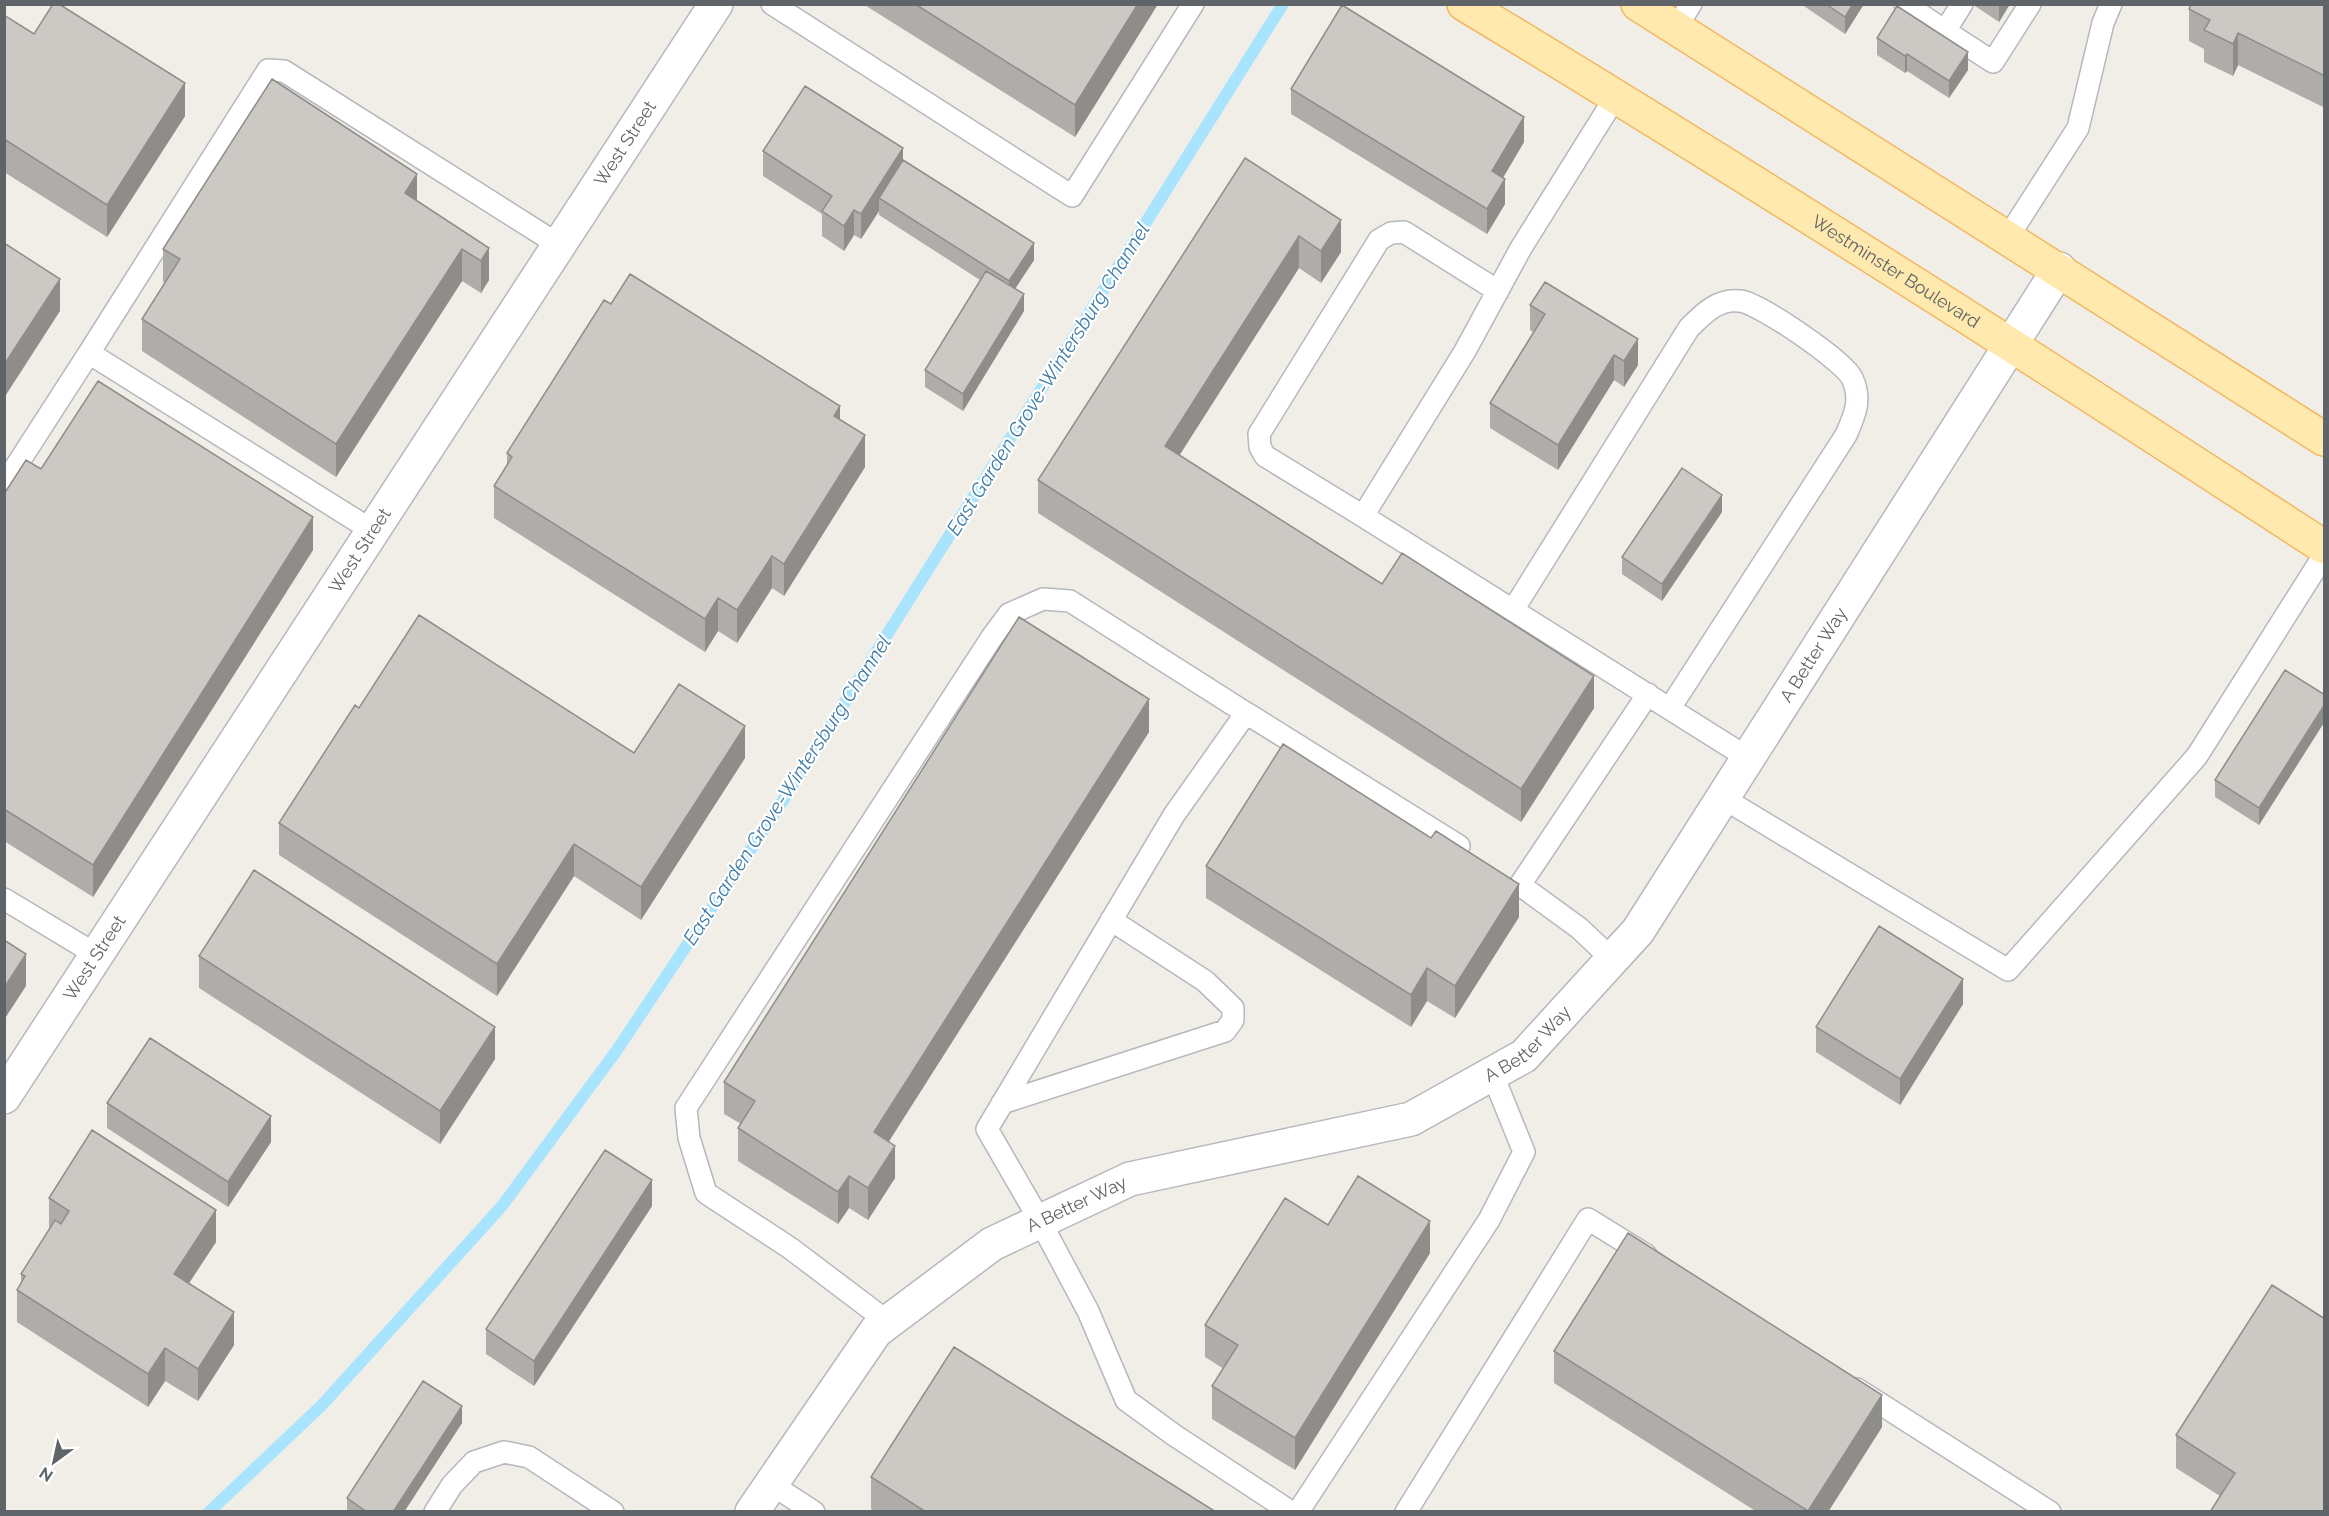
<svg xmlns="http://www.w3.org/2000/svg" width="2329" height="1516" font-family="Raleway,sans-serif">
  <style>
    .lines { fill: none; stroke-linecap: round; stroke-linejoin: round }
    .stream { stroke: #a9e4ff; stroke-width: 12 }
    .service-casing { stroke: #b5b8bc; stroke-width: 24 }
    .minor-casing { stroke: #b5b8bc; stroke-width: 36 }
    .primary-casing { stroke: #f2b860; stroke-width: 36 }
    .service { stroke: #fff; stroke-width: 21 }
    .minor { stroke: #fff; stroke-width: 33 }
    .primary { stroke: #ffe9ae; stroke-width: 33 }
    .wall { fill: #afada9 }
    .shaded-wall { fill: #8f8d8a }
    .building { fill: #ccc9c5; stroke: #8f8d8a; stroke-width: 1.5 }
    .labels { text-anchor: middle; stroke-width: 4.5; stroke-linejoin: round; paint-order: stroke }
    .street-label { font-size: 18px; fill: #5f6468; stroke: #fff }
    .water-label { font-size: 20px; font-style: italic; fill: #3f7aa1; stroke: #fff }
  </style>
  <rect width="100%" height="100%" fill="#f1eee8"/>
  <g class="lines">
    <path class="stream" d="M209,1512L322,1405L502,1206L617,1050L777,810L1283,4"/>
    <g class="service-casing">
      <path id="service" d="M772,4L1072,196L1193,4
        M1905,4L1945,31
        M1962,4L1945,31L1993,62L2030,4
        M1676,28L1691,4
        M1616,96L1521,248L1465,351L1363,516L1748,758
        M2008,237L2078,128L2103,23L2111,4
        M89,353L268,70L284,71L559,245
        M4,485L89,353L373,531
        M1363,516L1265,456L1260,447L1259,434L1379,240L1391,233L1404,232L1498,291
        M1513,610L1689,328C1703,314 1718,298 1740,301C1759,303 1844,361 1852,378C1862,399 1855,415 1846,435L1670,708
        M1723,798L2008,970L2197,756L2324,555
        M4,899L97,955
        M1612,959L1579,928L1520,885L1648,694
        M1002,1103L1225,1031L1233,1020V1008L1205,981L1111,920
        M888,1322L790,1248L706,1193L689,1138L686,1108L992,637L1009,614L1043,599L1070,601L1246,713
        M1857,1389L2050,1512
        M771,1484L814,1512
        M435,1512L452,1485L474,1462L504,1452L529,1457L613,1512
        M1291,1512L1174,1435L1126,1400L1088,1311L1040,1221L987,1129L1174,815L1246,713L1459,846
        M1298,1512L1489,1220L1524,1152L1492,1073
        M1406,1512L1588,1219L1646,1255"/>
    </g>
    <g class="minor-casing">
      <g id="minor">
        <path id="s1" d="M4,1097L716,4"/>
        <path id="s2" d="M752,1512L876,1331L992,1244L1130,1179L1411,1119L1524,1056L1638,931L2059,269"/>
      </g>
    </g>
    <g class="primary-casing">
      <g id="primary">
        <path id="s3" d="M1464,4C1755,180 2040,362 2324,547"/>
        <path d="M1638,4L2324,439"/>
      </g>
    </g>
    <use href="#service" class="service"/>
    <use href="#minor" class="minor"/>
    <use href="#primary" class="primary"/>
  </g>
  <path class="wall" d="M863,4H1158L1075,137Z
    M1801,4H1864L1845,34Z
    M1972,4H2010L1999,22Z
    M2325,4V108L2238,65L2233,76L2204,62V49L2189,41V9Z
    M4,15L34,34L185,116L107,237L4,172Z
    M1877,38L1968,70L1949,98L1907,71L1905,73L1877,55Z
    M1291,89L1524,142L1503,178L1505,204L1487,234L1291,114Z
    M763,151L903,160L1034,260L1015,289L1024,311L963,411L925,387V370L980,280L879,215V211L861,239L854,235L844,251L822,236V214L763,176Z
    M1245,158L1341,252L1321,283L1299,268L1179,455L1382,584L1594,708L1521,822L1038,513V480Z
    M417,201L489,248V280L481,293L462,281L336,477L142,351V319L165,283L163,282V249Z
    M611,304L840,420L865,467L784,596L772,588L737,643L718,631L705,652L494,518V486L507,465V453Z
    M1530,305L1638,365L1624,387L1614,380L1558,470L1490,428V403L1533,332L1530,330Z
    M41,469L313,550L93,897L4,841V494Z
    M1722,512L1662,601L1622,574V557Z
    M2325,695V721L2259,825L2215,797V780Z
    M359,708L634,753L745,758L641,920L574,876L497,996L279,855V823Z
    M1149,732L888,1142L895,1178L868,1220L849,1208L838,1224L738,1161V1128L741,1124L724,1114V1082Z
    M1206,866L1519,917L1455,1018L1427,1001L1411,1027L1206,898Z
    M199,956L495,1059L440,1144L199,988Z
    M1963,1004L1900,1105L1816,1052V1027Z
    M107,1103L271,1142L228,1207L107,1128Z
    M49,1198L216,1242L189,1283L234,1345L198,1401L165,1381L148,1407L17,1322V1290L21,1282V1274L49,1230Z
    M652,1206L534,1386L486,1354V1329Z
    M1328,1225L1430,1253L1295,1470L1212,1419V1386L1224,1369L1205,1357V1325Z
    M1554,1351L1882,1427L1828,1512H1757L1554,1383Z
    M462,1423L404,1512H347V1498Z
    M2176,1435L2325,1512L2220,1496L2176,1468Z
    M871,1477L1216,1512H875L871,1509Z"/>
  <path class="shaded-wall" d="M1138,4H1158L1075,137V105Z
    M1853,4H1864L1845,34V17Z
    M1999,4H2010L1999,22Z
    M2238,33V65L2233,76V44Z
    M1968,52V70L1949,98V81Z
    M1907,54V71L1905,73V56Z
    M185,83V116L107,237V205Z
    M1524,117V142L1492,196V171Z
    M903,148V173L879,198V211L861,239V214Z
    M417,174V206L405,193Z
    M1505,179V204L1487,234V209Z
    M854,210V235L844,251V226Z
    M1341,220V252L1321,283V251Z
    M1299,236V268L1165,478V446Z
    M1034,243V260L1009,298V281Z
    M489,248V280L481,293V261Z
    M462,249V281L336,477V444Z
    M60,279V311L4,398V365Z
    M1024,294V311L963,411V394Z
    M1638,339V365L1624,387V361Z
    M1614,355V380L1558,470V445Z
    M840,406V439L834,416Z
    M865,435V467L784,596V564Z
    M1722,495V512L1662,601V584Z
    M313,517V550L93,897V865Z
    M772,556V588L737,643V610Z
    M718,598V631L705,652V619Z
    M1594,676V708L1521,822V789Z
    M1149,699V732L874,1165V1132Z
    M2325,704V721L2259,825V808Z
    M745,726V758L641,920V887Z
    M574,844V876L497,996V964Z
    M1519,884V917L1455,1018V986Z
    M26,954V986L4,1020V988Z
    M1427,968V1001L1411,1027V995Z
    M1963,979V1004L1900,1105V1079Z
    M495,1027V1059L440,1144V1111Z
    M271,1116V1142L228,1207V1182Z
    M895,1146V1178L868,1220V1188Z
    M849,1176V1208L838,1224V1192Z
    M652,1180V1206L534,1386V1361Z
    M216,1210V1242L174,1306V1274Z
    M1430,1221V1253L1295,1470V1438Z
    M234,1312V1345L198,1401V1369Z
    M165,1348V1381L148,1407V1374Z
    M1882,1395V1427L1828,1512H1808Z
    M462,1406V1423L404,1512H393Z"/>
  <path class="building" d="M53,4H59L185,83L107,205L4,139V15L34,34Z
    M915,4H1138L1075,105Z
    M1826,4H1853L1845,17Z
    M2191,4H2325V76L2238,33L2233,44L2204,30L2210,20L2189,9Z
    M1342,5L1524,117L1492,171L1505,179L1487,209L1291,89Z
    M1897,6L1968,52L1949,81L1907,54L1905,56L1877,38Z
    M272,79L417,174L405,193L489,248L481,261L462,249L336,444L142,319L180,259L163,249Z
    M805,86L903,148L861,214L854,210L844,226L822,211L832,196L763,151Z
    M1245,158L1341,220L1321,251L1299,236L1165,446L1382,584L1402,553L1594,676L1521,789L1038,480Z
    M903,160L1034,243L1009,281L879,198Z
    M4,243L60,279L4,365Z
    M986,271L1024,294L963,394L925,370Z
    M630,274L840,406L834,416L865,435L784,564L772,556L737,610L718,598L705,619L494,486L512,457L507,453L604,300L611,304Z
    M1545,282L1638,339L1624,361L1614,355L1558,445L1490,403L1545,314L1530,305Z
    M98,381L313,517L93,865L4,809V494L26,460L41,469Z
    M1682,468L1722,495L1662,584L1622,557Z
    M419,615L634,753L679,684L745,726L641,887L574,844L497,964L279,823L355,705L359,708Z
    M1019,617L1149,699L874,1132L895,1146L868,1188L849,1176L838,1192L738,1128L755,1101L724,1082Z
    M2285,670L2325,695V704L2259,808L2215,780Z
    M1283,744L1431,838L1436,831L1519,884L1455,986L1427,968L1411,995L1206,866Z
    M254,870L495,1027L440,1111L199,956Z
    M1879,926L1963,979L1900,1079L1816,1027Z
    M4,940L26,954L4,988Z
    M150,1038L271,1116L228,1182L107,1103Z
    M92,1130L216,1210L174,1274L234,1312L198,1369L165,1348L148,1374L17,1290L25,1276L21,1274L55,1220L61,1224L69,1211L49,1198Z
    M605,1150L652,1180L534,1361L486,1329Z
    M1358,1176L1430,1221L1295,1438L1212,1386L1238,1345L1205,1325L1285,1198L1328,1225Z
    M1628,1233L1882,1395L1808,1511L1554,1351Z
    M2272,1285L2325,1319V1512H2210L2235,1473L2176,1435Z
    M954,1347L1216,1512H926L871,1477Z
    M423,1381L462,1406L393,1512H367L347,1498Z"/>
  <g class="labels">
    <g class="street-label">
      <text dy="6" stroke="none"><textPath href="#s1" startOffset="1138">West Street</textPath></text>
      <text dy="6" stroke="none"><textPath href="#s3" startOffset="508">Westminster Boulevard</textPath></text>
      <text dy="6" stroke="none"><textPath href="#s1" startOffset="652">West Street</textPath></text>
      <text dy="6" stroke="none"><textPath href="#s2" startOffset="1430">A Better Way</textPath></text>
      <text dy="6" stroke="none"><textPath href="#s1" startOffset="166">West Street</textPath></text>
      <text dy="6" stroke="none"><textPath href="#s2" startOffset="944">A Better Way</textPath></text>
      <text dy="6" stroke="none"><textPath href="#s2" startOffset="458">A Better Way</textPath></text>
    </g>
    <g class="water-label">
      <text transform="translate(1048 379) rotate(-58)" y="7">East Garden Grove-Wintersburg Channel</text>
      <text transform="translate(787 790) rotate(-57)" y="7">East Garden Grove-Wintersburg Channel</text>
    </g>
  </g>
  <rect width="2329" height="1516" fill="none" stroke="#5f6468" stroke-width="12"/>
  <g transform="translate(54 1462) rotate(213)" stroke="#ffffff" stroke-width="4.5" paint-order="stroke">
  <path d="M0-4.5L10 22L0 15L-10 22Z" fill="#5f6468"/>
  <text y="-9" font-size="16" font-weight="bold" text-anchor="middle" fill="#5f6468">N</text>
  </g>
</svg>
